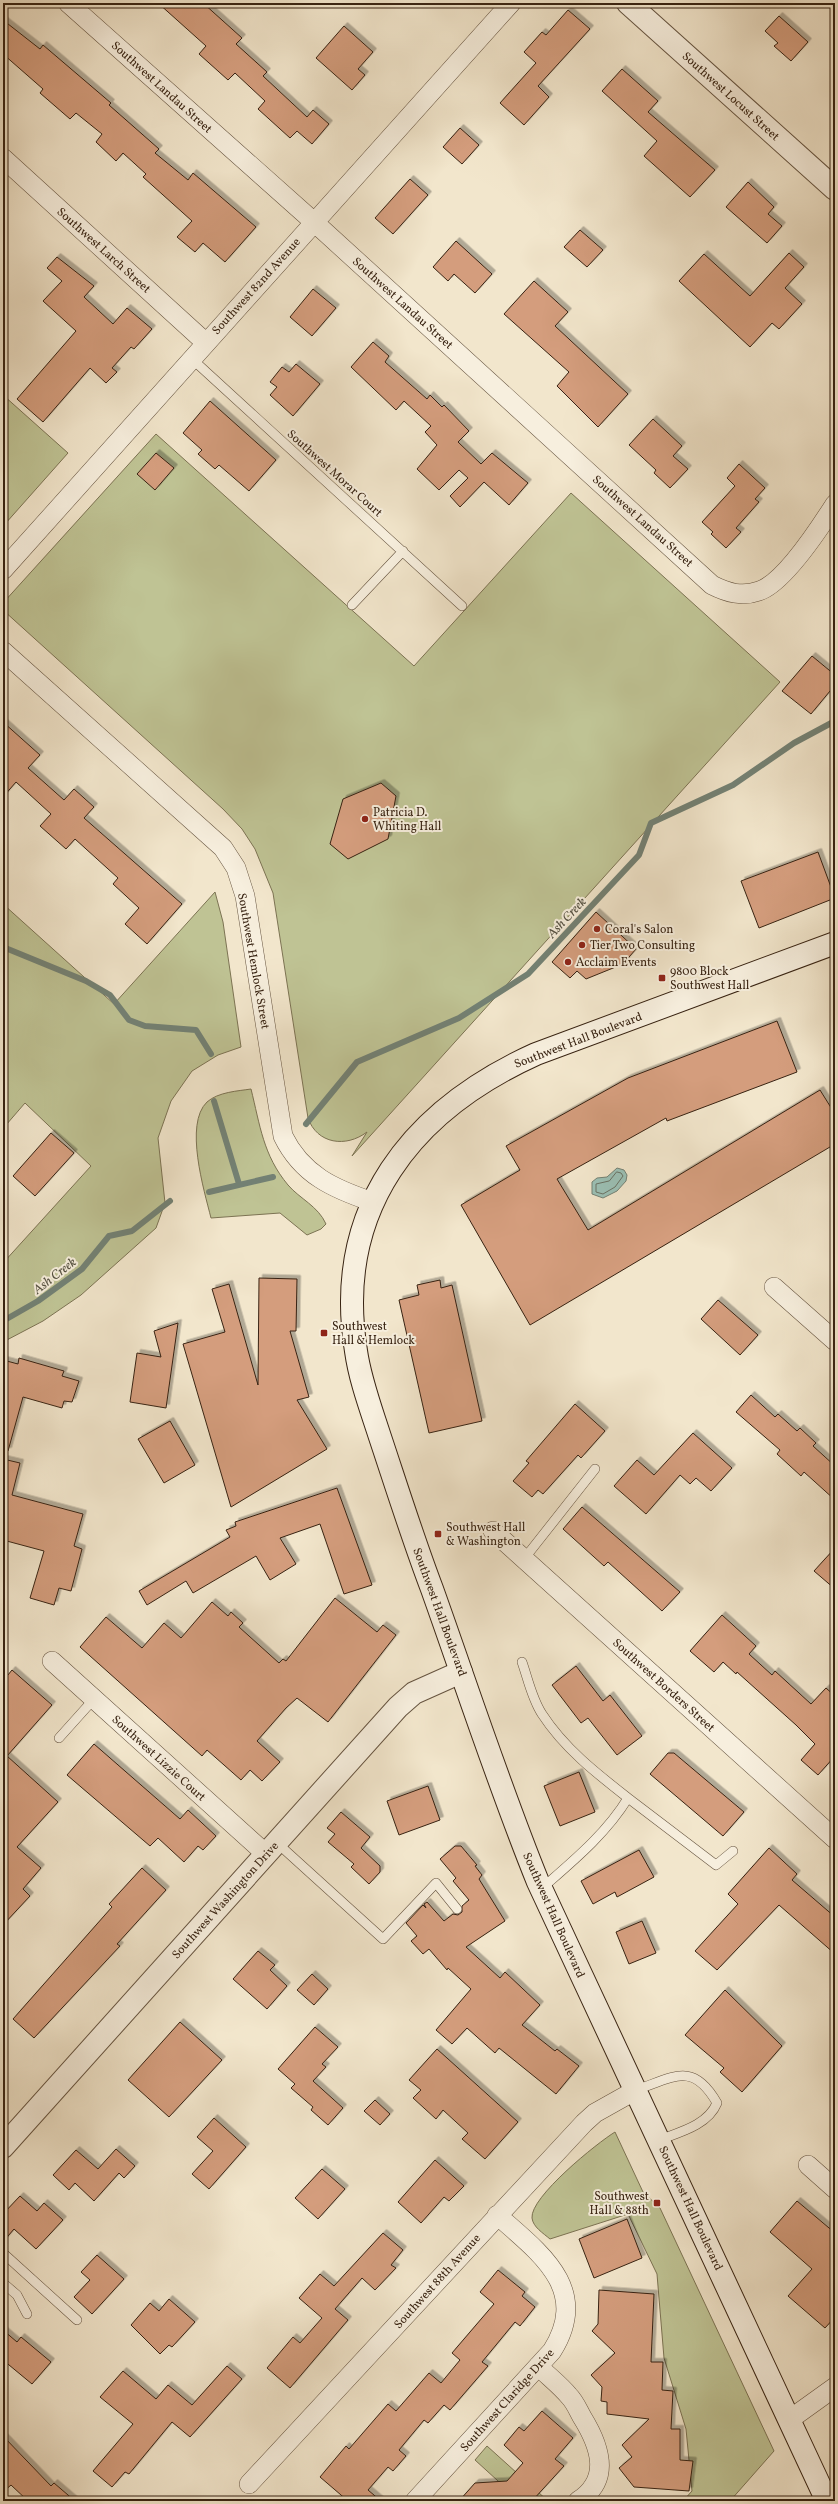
<svg xmlns="http://www.w3.org/2000/svg" width="838" height="2504" font-family="Vollkorn,serif">
  <style>
    .green { fill: #bfc394; stroke: #7c7353 }
    .water { fill: #9bc0b5; stroke: #738174 }
    .lines { fill: none; stroke-linecap: round; stroke-linejoin: round }
    .shore { stroke: #6a7264; stroke-width: 1 }
    .stream { stroke: #738174; stroke-width: 6 }
    .building { fill: #d49d7d; stroke: #382312; filter: url(#shadow) }
    .service-casing { stroke: #665440; stroke-width: 10 }
    .minor-casing { stroke: #665440; stroke-width: 20 }
    .tertiary-casing { stroke: #665440; stroke-width: 24 }
    .secondary-casing { stroke: #382312; stroke-width: 24 }
    .service { stroke: #f7efde; stroke-width: 9 }
    .minor { stroke: #f7efde; stroke-width: 19 }
    .tertiary { stroke: #f7efde; stroke-width: 22 }
    .secondary { stroke: #f7efde; stroke-width: 22 }
    .poi-dot { fill: #8f2418; stroke: #f7efde; stroke-width: 1.5 }
    .labels { text-anchor: middle; stroke-width: 4; stroke-linejoin: round; paint-order: stroke }
    .street-label { font-size: 12px; fill: #382312; stroke: #f7efde }
    .poi-label { font-size: 12px; fill: #382312; stroke: #f7efde; text-anchor: start }
    .water-label { font-size: 13px; font-style: italic; fill: #565243; stroke: #f7efde }
  </style>
  <defs>
    <filter id="shadow"><feDropShadow dx="3.5" dy="-3.5" stdDeviation="0" flood-color="#0004"/></filter>
  </defs>
  <rect width="100%" height="100%" fill="#f2e6cc"/>
  <filter id="stains"><feTurbulence type="fractalNoise" baseFrequency=".005" numOctaves="4"/><feColorMatrix values="0 0 0 0 .2 0 0 0 0 .09 0 0 0 0 .02 0 0 0 .5 -.17"/></filter>
  <radialGradient id="worn" r=".72"><stop offset=".6" stop-color="#630" stop-opacity="0"/><stop offset="1" stop-color="#630" stop-opacity=".3"/></radialGradient>
  <path class="green" d="M3,395L68,453L5,524L3,522Z
    M156,434L414,666L571,493L780,682L352,1156L367,1132C346,1148 317,1144 308,1118L273,893L255,849L242,829L223,809L3,610V603Z
    M215,892L223,922L241,1047L218,1055L192,1071L171,1101L158,1138L165,1203L156,1228L81,1295L43,1321L3,1342V1263L91,1166L25,1103L6,1125L3,1122V904L114,1004Z
    M251,1089C260,1125 263,1155 288,1185C300,1199 318,1206 326,1224L321,1229L307,1235L280,1213L211,1218C204,1190 184,1124 207,1102C218,1092 238,1091 251,1089Z
    M615,2132L643,2192L660,2208L774,2451L730,2501H683L692,2491L686,2429L664,2358L657,2274L628,2214L550,2239C543,2233 533,2227 532,2218C530,2197 597,2143 615,2132Z
    M487,2446L548,2501H520L475,2460Z"/>
  <path class="water" d="M617,1168L624,1170L627,1175L626,1181L617,1191L603,1198L592,1194V1182L597,1178L607,1177Z"/>
  <g class="lines">
    <path class="shore" d="M617,1172L621,1173L623,1176L615,1187L603,1194L596,1192V1184L609,1181Z"/>
    <path class="stream" d="M3,947L86,981L110,995L129,1020L145,1026L196,1030L211,1054
      M214,1101L239,1184
      M306,1124L357,1062L459,1018L528,974L639,855L651,823L733,785L794,743L835,721
      M209,1192L273,1177
      M3,1321L38,1301L82,1269L109,1236L132,1231L170,1201"/>
  </g>
  <path class="building" d="M158,3H203L242,38L236,44L267,72L263,76L307,117L313,110L329,124L312,144L297,131L290,138L258,109L265,101L235,73L228,80L199,54L206,46Z
    M568,10L590,29L538,86L549,97L524,125L500,103L536,63L524,52L542,32L546,35Z
    M779,16L808,42L791,61L774,46L778,43L765,31Z
    M3,20L40,49L43,45L111,103L109,105L159,149L155,153L188,180L193,173L256,227L225,262L203,243L195,252L177,237L192,221L143,177L146,174L123,153L116,161L96,142L102,134L76,113L70,119L40,93L43,89L3,54Z
    M344,26L373,52L358,69L365,75L352,90L316,58Z
    M622,69L658,101L648,112L715,170L690,197L644,156L657,141L602,91Z
    M460,128L479,145L462,164L443,147Z
    M410,179L428,195L393,234L375,218Z
    M748,182L774,207L768,214L782,226L767,243L726,207Z
    M580,230L603,250L587,267L564,247Z
    M456,241L492,274L475,293L454,274L448,281L433,267Z
    M789,253L804,267L785,288L802,304L779,329L772,323L750,347L679,281L704,254L750,296Z
    M57,257L94,286L84,297L113,324L127,308L152,329L134,349L131,347L112,368L117,372L106,383L90,368L43,422L17,399L76,331L43,301L62,281L47,268Z
    M534,281L568,312L555,326L628,394L598,427L557,386L569,372L504,314Z
    M313,289L336,308L312,336L290,317Z
    M373,342L389,356L385,362L427,399L430,395L442,407L444,405L469,431L458,442L481,464L492,453L528,483L509,505L484,482L460,507L450,496L468,478L459,470L439,490L417,469L437,445L425,432L431,426L404,401L396,410L351,367Z
    M296,364L320,384L293,416L270,395L277,387L270,382L282,367L289,372Z
    M210,401L276,460L249,491L219,465L215,469L198,454L202,450L183,433Z
    M653,419L682,446L673,456L688,469L670,488L654,473L656,470L629,445Z
    M156,453L174,468L155,490L137,474Z
    M739,464L765,488L755,499L759,502L736,528L741,532L726,548L711,534L713,532L702,522L735,486L727,478Z
    M812,656L835,675V685L811,714L782,691Z
    M3,722L40,755L28,768L64,800L74,789L94,807L84,818L182,904L147,944L125,924L139,908L113,884L118,878L75,839L66,849L40,826L51,814L16,782L3,797Z
    M381,783L396,796L388,839L348,859L330,844L343,799Z
    M818,852L835,898L759,928L741,881Z
    M596,912L636,949L623,964L586,979L577,971L570,978L552,962Z
    M777,1021L797,1072L667,1121L666,1118L557,1179L588,1230L820,1090L835,1114V1144L530,1325L461,1205L520,1170L506,1146L628,1078Z
    M51,1133L74,1153L35,1196L13,1176Z
    M259,1278L297,1279L296,1331H290L309,1397L297,1400L327,1449L231,1507L183,1344L225,1332L212,1289L229,1284L258,1385Z
    M440,1280L441,1288L452,1285L482,1421L429,1433L399,1300L419,1295L417,1285Z
    M718,1300L758,1335L740,1355L701,1319Z
    M178,1323L166,1408L130,1402L137,1353L161,1357L154,1331Z
    M19,1358L64,1371L62,1376L79,1381L72,1402L64,1401L62,1408L23,1397L8,1451H3V1360L18,1364Z
    M751,1395L775,1417L778,1414L797,1431L800,1428L816,1443L813,1446L835,1466V1500L804,1472L801,1476L777,1454L780,1450L736,1412Z
    M575,1404L605,1431L581,1458L578,1455L543,1494L538,1490L532,1497L513,1481L529,1463L526,1461Z
    M170,1421L195,1465L164,1483L138,1439Z
    M693,1433L732,1468L711,1491L696,1478L690,1484L680,1475L646,1514L614,1486L637,1460L654,1475Z
    M3,1459L20,1463L12,1495L83,1514L74,1546L82,1549L71,1591L59,1588L54,1605L30,1598L44,1551L3,1540Z
    M337,1488L372,1585L344,1594L320,1524L280,1538L296,1564L270,1580L256,1556L193,1593L186,1581L147,1605L139,1591L230,1537L226,1530L236,1526L235,1522Z
    M582,1507L680,1592L662,1611L608,1562L604,1566L563,1529Z
    M835,1548V1589L814,1571Z
    M335,1598L377,1632L383,1625L396,1635L328,1722L297,1698L286,1708L257,1741L280,1762L262,1781L250,1770L241,1780L207,1750L202,1756L80,1647L106,1617L142,1648L164,1623L181,1638L212,1602L228,1616L231,1612L243,1623L239,1627L279,1663L283,1659L286,1661Z
    M722,1615L756,1646L749,1654L772,1675L775,1671L811,1704L826,1688L835,1696V1756L818,1775L801,1760L815,1744L796,1725L737,1672L736,1674L723,1662L714,1672L690,1651Z
    M576,1666L603,1701L610,1695L642,1736L617,1755L588,1718L581,1723L552,1685Z
    M12,1670L52,1705L7,1756L58,1802L17,1847L41,1868L23,1889L30,1896L3,1925V1681Z
    M94,1744L180,1819L188,1810L216,1836L203,1850L198,1846L184,1862L158,1838L150,1846L67,1775Z
    M668,1753H674L744,1812L723,1836L650,1774Z
    M579,1772L595,1812L560,1826L544,1786Z
    M428,1786L440,1820L399,1835L387,1801Z
    M341,1812L370,1837L361,1848L380,1866V1872L369,1884L351,1867L354,1864L328,1842L335,1834L327,1828Z
    M455,1846H461L477,1865L475,1866L482,1875L479,1879L505,1921L466,1947L500,1978L505,1972L540,2005L522,2025L555,2051L557,2049L579,2066L556,2094L499,2048L495,2053L467,2028L452,2044L436,2030L471,1989L448,1968L447,1970L429,1949L423,1954L411,1941L417,1936L406,1923L423,1905L426,1908L424,1904L427,1902L444,1921L453,1914L458,1915L462,1912V1906L469,1900L453,1881L456,1878L440,1859Z
    M769,1848L797,1874L792,1880L835,1917V1954L779,1905L717,1970L695,1951L738,1904L728,1894Z
    M639,1850L654,1877L617,1897L615,1892L593,1904L581,1881Z
    M142,1868L166,1890L117,1944L120,1946L34,2038L13,2019L112,1907L109,1904Z
    M642,1921L656,1953L629,1964L616,1932Z
    M258,1951L275,1965L270,1970L287,1986L267,2009L233,1979Z
    M312,1974L328,1989L314,2005L297,1990Z
    M725,1990L782,2046L742,2092L720,2072L724,2068L685,2035Z
    M180,2022L222,2060L169,2117L128,2080Z
    M315,2027L338,2047L322,2064L326,2067L313,2081L343,2108L328,2125L311,2110L313,2107L291,2088L295,2084L278,2069Z
    M437,2049L518,2122L485,2159L462,2139L468,2133L443,2110L436,2119L413,2098L421,2090L409,2080Z
    M375,2100L390,2114L380,2125L364,2111Z
    M214,2118L246,2147L209,2189L192,2174L213,2151L197,2137Z
    M116,2149L135,2166L124,2178L119,2173L94,2201L75,2183L69,2190L53,2175L76,2150L98,2169Z
    M435,2160L464,2186L449,2201L444,2197L421,2223L398,2202Z
    M322,2169L345,2189L318,2219L295,2198Z
    M20,2196L37,2211L44,2203L63,2220L36,2249L14,2229L3,2242V2214Z
    M797,2201L835,2233V2317L825,2328L788,2296L812,2269L770,2232Z
    M627,2219L642,2258L594,2278L579,2239Z
    M383,2233L403,2250L391,2265L396,2268L375,2290L362,2278L335,2309L348,2320L290,2388L267,2368L293,2337L300,2343L322,2318L299,2298L320,2274L334,2286Z
    M97,2255L124,2279L92,2314L74,2297L90,2280L81,2272Z
    M498,2270L525,2292L522,2296L535,2307L520,2326L515,2322L482,2362L488,2366L450,2410L444,2405L428,2423L424,2420L399,2450L406,2456L393,2471L388,2467L368,2490L381,2501H348L320,2477L346,2446L349,2449L388,2404L396,2411L429,2373L441,2383L460,2360L452,2353L494,2304L480,2292Z
    M599,2290L654,2294L651,2362H663L662,2390L673,2391L671,2429H680V2460L693,2461L689,2491L634,2487L619,2468L632,2457L622,2445L649,2419L607,2414V2402L601,2401L602,2387L591,2375L615,2353L592,2331L598,2324Z
    M169,2299L195,2322L172,2347L169,2345L160,2354L131,2325L150,2303L159,2311Z
    M3,2330L17,2342L21,2337L51,2362L32,2384L3,2360Z
    M227,2366L242,2379L190,2437L172,2422L129,2474L125,2472L112,2487L93,2471L133,2424L100,2397L123,2371L156,2399L168,2385L192,2405Z
    M542,2411L573,2438L555,2459L564,2466L532,2501H459L475,2483L507,2481L523,2463L504,2445L519,2427L524,2431Z
    M3,2436L51,2486L54,2483L75,2501H28L11,2485L3,2492Z"/>
  <g class="lines">
    <g class="service-casing">
      <path id="service" d="M191,358L462,606
        M352,605L403,551
        M524,1559L595,1469
        M522,1662C528,1679 532,1699 542,1714C564,1748 596,1773 628,1798C606,1834 573,1861 541,1889
        M59,1738L94,1699
        M628,1798L716,1865L733,1851
        M276,1842L383,1939L436,1883L457,1909
        M636,2090C674,2077 693,2061 717,2103C708,2125 680,2132 659,2140
        M3,2253L77,2320
        M3,2283L17,2295L27,2314"/>
    </g>
    <g class="minor-casing">
      <path id="minor" d="M68,3L314,222L712,585C728,593 742,597 759,591C784,583 821,526 835,504
        M3,158L205,342
        M3,570L511,3
        M3,651L223,848L236,868L245,896L283,1136C302,1175 334,1189 373,1202
        M774,1287L835,1341
        M493,1531L835,1839
        M52,1661L266,1854
        M808,2165L835,2189
        M538,2366C548,2376 560,2385 569,2396C575,2402 578,2410 582,2417C600,2446 612,2479 578,2501
        M789,2420L835,2387
        M249,2484L584,2123L595,2113L636,2090
        M415,2501L552,2351C591,2289 540,2253 497,2215"/>
    </g>
    <g class="tertiary-casing">
      <path id="tertiary" d="M628,3L835,189
        M3,2147L398,1707L414,1693L461,1672"/>
    </g>
    <g class="secondary-casing">
      <path id="secondary" d="M827,2501L538,1882C499,1786 467,1687 432,1589C413,1539 397,1488 380,1437C371,1409 360,1380 356,1351C333,1208 412,1110 536,1054L835,943"/>
    </g>
    <use href="#service" class="service"/>
    <use href="#minor" class="minor"/>
    <use href="#tertiary" class="tertiary"/>
    <use href="#secondary" class="secondary"/>
  </g>
  <g class="poi-dot">
    <circle cx="365" cy="819" r="4"/>
    <circle cx="597" cy="929" r="4"/>
    <circle cx="582" cy="945" r="4"/>
    <circle cx="568" cy="962" r="4"/>
    <rect x="658" y="974" width="8" height="8" rx="2"/>
    <rect x="320" y="1329" width="8" height="8" rx="2"/>
    <rect x="434" y="1530" width="8" height="8" rx="2"/>
    <rect x="653" y="2199" width="8" height="8" rx="2"/>
  </g>
  <g class="labels">
    <g class="street-label">
      <text transform="translate(162 87) rotate(42)" y="4">Southwest Landau Street</text>
      <text transform="translate(731 96) rotate(42)" y="4">Southwest Locust Street</text>
      <text transform="translate(104 250) rotate(42)" y="4">Southwest Larch Street</text>
      <text transform="translate(256 286) rotate(-48)" y="4">Southwest 82nd Avenue</text>
      <text transform="translate(403 303) rotate(42)" y="4">Southwest Landau Street</text>
      <text transform="translate(335 473) rotate(42)" y="4">Southwest Morar Court</text>
      <text transform="translate(643 521) rotate(42)" y="4">Southwest Landau Street</text>
      <text transform="translate(254 961) rotate(80)" y="4">Southwest Hemlock Street</text>
      <text transform="translate(578 1040) rotate(-21)" y="4">Southwest Hall Boulevard</text>
      <text transform="translate(440 1612) rotate(70)" y="4">Southwest Hall Boulevard</text>
      <text transform="translate(664 1685) rotate(42)" y="4">Southwest Borders Street</text>
      <text transform="translate(159 1758) rotate(42)" y="4">Southwest Lizzie Court</text>
      <text transform="translate(225 1900) rotate(-48)" y="4">Southwest Washington Drive</text>
      <text transform="translate(554 1915) rotate(66)" y="4">Southwest Hall Boulevard</text>
      <text transform="translate(691 2208) rotate(65)" y="4">Southwest Hall Boulevard</text>
      <text transform="translate(437 2281) rotate(-48)" y="4">Southwest 88th Avenue</text>
      <text transform="translate(507 2400) rotate(-48)" y="4">Southwest Claridge Drive</text>
    </g>
    <g class="poi-label">
      <text x="373" y="816">Patricia D.<tspan x="373" dy="14">Whiting Hall</tspan></text>
      <text x="605" y="933">Coral's Salon</text>
      <text x="590" y="949">Tier Two Consulting</text>
      <text x="576" y="966">Acclaim Events</text>
      <text x="670" y="975">9800 Block<tspan x="670" dy="14">Southwest Hall</tspan></text>
      <text x="332" y="1330">Southwest<tspan x="332" dy="14">Hall &amp; Hemlock</tspan></text>
      <text x="446" y="1531">Southwest Hall<tspan x="446" dy="14">&amp; Washington</tspan></text>
      <text x="649" y="2200" text-anchor="end">Southwest<tspan x="649" dy="14">Hall &amp; 88th</tspan></text>
    </g>
    <g class="water-label">
      <text transform="translate(566 917) rotate(-47)" y="5">Ash Creek</text>
      <text transform="translate(54 1275) rotate(-38)" y="5">Ash Creek</text>
    </g>
  </g>
  <rect width="838" height="2504" fill="none" stroke="#f2e6cc" stroke-width="16"/>
  <rect x="4" y="4" width="830" height="2496" fill="none" stroke="#382312" stroke-width="2"/>
  <rect x="8" y="8" width="822" height="2488" fill="none" stroke="#382312"/>
  <rect width="100%" height="100%" filter="url(#stains)"/>
  <rect width="100%" height="100%" fill="url(#worn)"/>
</svg>
